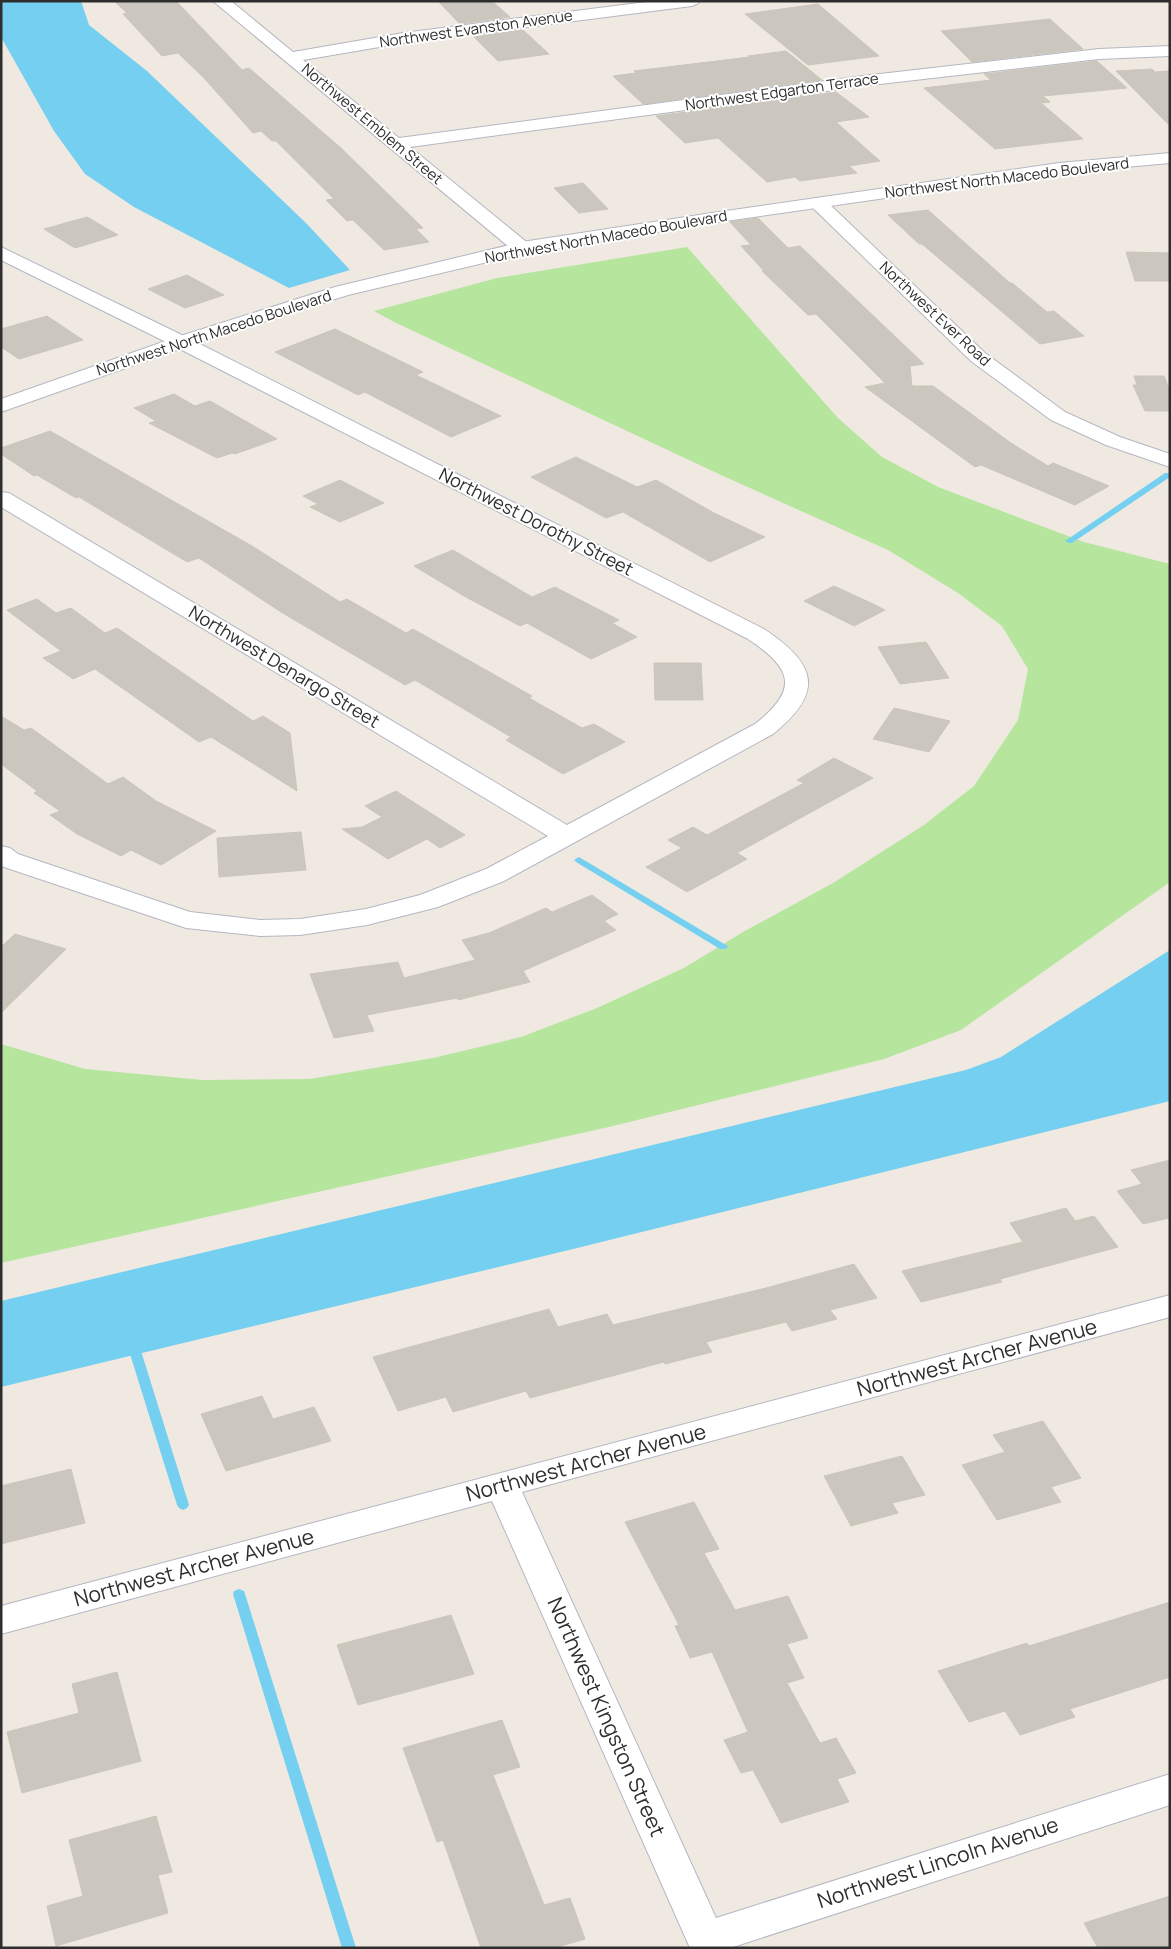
<svg xmlns="http://www.w3.org/2000/svg" width="1171" height="1949" font-family="Manrope,sans-serif">
  <style>
    .green { fill: #b6e59e }
    .water { fill: #75cff0 }
    .lines { fill: none; stroke-linecap: round; stroke-linejoin: round }
    .stream { fill: #75cff0; fill-rule: evenodd }
    .building { fill: #cbc7bf; stroke: #cbc5ba }
    .street-casing { stroke: #b4b7c1; stroke-width: 2 }
    .secondary-casing { stroke: #b4b7c1; stroke-width: 2 }
    .street { fill: #fff; fill-rule: evenodd }
    .secondary { fill: #fff; fill-rule: evenodd }
    .labels { text-anchor: middle; stroke-width: 4; stroke-linejoin: round; paint-order: stroke }
    .far-street-label { font-size: 15px; fill: #2e2e2e; stroke: #fff }
    .street-label { font-size: 18px; fill: #2e2e2e; stroke: #fff }
    .near-street-label { font-size: 21px; fill: #2e2e2e; stroke: #fff }
  </style>
  <rect width="100%" height="100%" fill="#efe9e1"/>
  <path class="green" d="M687,247L838,418L882,457L938,487L1084,542L1170,564V882L961,1030L884,1059L613,1126L1,1263V1044L85,1069L203,1080L310,1079L433,1058L521,1037L597,1008L684,968L743,932L833,883L924,825L974,786L1018,720L1028,669L1002,626L958,593L888,550L721,475L394,322L374,311L497,278Z"/>
  <path class="water" d="M1,1H81L89,25L147,71L306,223L350,270L289,288L134,207L85,174L54,131L1,37Z
    M1170,950V1101L573,1249L1,1387V1301L966,1070L1001,1057Z"/>
  <g class="lines">
    <path class="stream" d="M1165,473H1170V477L1072,543H1069L1065,541Z
      M579,857L726,945L728,947L726,949H720L576,862L574,860Z
      M134,1337L138,1338L142,1354L189,1505L187,1508L183,1510L179,1508L177,1505L130,1354L128,1341L130,1338Z
      M239,1589L244,1591L245,1594L356,1948H342L233,1594L234,1591Z"/>
  </g>
  <path class="building" d="M114,1H176L242,70L249,68L342,149L423,228L416,229L429,242L384,250L353,220L347,221L326,200L334,199L276,141H272L261,131L253,133L204,78L178,53L162,56L123,14L127,13Z
    M438,1H492L510,17L460,24Z
    M818,4L879,56L808,65L745,14Z
    M1050,19L1083,49L972,62L941,31Z
    M523,30L549,54L498,61L473,36Z
    M786,51L822,80L643,104L613,76L636,73L634,71L750,57L748,56Z
    M1097,61L1127,88L1043,96L1050,102L1041,103L1083,139L995,149L924,88L991,80L984,74Z
    M1152,69L1155,72L1170,71V126L1116,71Z
    M836,92L869,117L836,122L880,161L849,166L857,173L800,181L795,177L767,182L718,138L685,143L656,116Z
    M583,183L608,209L579,213L554,188Z
    M928,210L1010,283H1012L1047,312L1054,311L1084,336L1040,344L922,244H919L888,215Z
    M87,217L118,235L75,248L44,229Z
    M758,218L788,248L800,246L924,364L910,366L912,386H933L1011,443L1048,466L1053,463L1109,486L1075,505L981,465L975,467L865,387L885,383L816,314L808,315L762,271H764L741,246L751,245L730,222Z
    M1126,252L1170,253V281H1135Z
    M187,275L224,295L185,308L148,289Z
    M47,316L83,340L19,359L1,347V329Z
    M335,329L423,372L416,375L501,416L451,437L365,392L358,395L275,352Z
    M1134,376H1164L1170,391V411H1145L1133,385H1137Z
    M174,394L195,406L210,401L277,439L235,454L232,453L217,458L149,423L156,421L134,408Z
    M50,431L252,546L340,602L347,599L406,633L413,629L532,696L529,698L582,728L594,724L625,742L563,774L506,740L511,737L415,680L405,685L281,612L199,558L187,562L79,497L76,498L37,475L34,476L1,454V448Z
    M576,457L637,487L656,480L714,513L765,537L710,562L623,512L606,518L531,477Z
    M340,480L384,503L340,522L310,507L318,504L303,496Z
    M453,550L532,597L555,587L619,620L612,623L637,637L591,659L527,623L520,626L464,596L414,566Z
    M834,586L871,603L885,610L854,626L804,601Z
    M37,599L56,613L71,608L105,633L117,628L253,721L263,716L290,733L297,791L211,737L199,742L95,669L73,679L43,658L61,651L7,610Z
    M926,642L949,678L900,684L878,647Z
    M654,663H701L703,700H655Z
    M894,708L950,721L929,752L873,739Z
    M1,716L24,730L31,728L108,784L123,777L156,801L216,831L161,865L131,850L121,856L77,834L50,815L60,811L34,793L37,791L1,764Z
    M834,758L873,778L737,853L747,859L687,892L646,867L682,848L668,840L693,827L707,835L804,783L797,780Z
    M396,791L465,835L440,848L427,839L388,859L342,829L362,827L382,817L365,806Z
    M301,832L306,870L219,877L217,838Z
    M592,895L618,914L604,921L616,930L523,971L530,982L458,1000L457,998L367,1015L374,1031L334,1038L310,974L398,962L404,978L475,960L462,940L489,933L546,908L552,912Z
    M15,934L66,949L1,1013V947Z
    M1170,1160V1219L1169,1218L1143,1224L1117,1191L1142,1184L1131,1170Z
    M1066,1208L1075,1221L1094,1216L1118,1247L1000,1279L1002,1282L921,1302L902,1271L1023,1242L1010,1223Z
    M854,1264L877,1298L830,1310L837,1319L792,1331L786,1322L706,1342L712,1352L665,1364L664,1362L530,1398L526,1391L453,1412L446,1397L398,1411L373,1357L549,1309L558,1327L607,1314L613,1325L766,1288Z
    M262,1396L273,1419L314,1407L331,1441L226,1471L201,1414Z
    M1043,1421L1081,1478L1051,1487L1061,1502L997,1520L962,1465L1005,1452L993,1435Z
    M902,1456L925,1495L892,1503L898,1513L851,1526L824,1476Z
    M71,1469L85,1523L1,1544V1486Z
    M694,1502L719,1549L704,1553L735,1610L788,1596L808,1638L787,1644L804,1678L787,1683L820,1743L836,1738L856,1773L837,1779L849,1802L781,1823L753,1770L741,1773L724,1740L748,1732L712,1652L690,1658L675,1626L679,1625L625,1522Z
    M1170,1602V1677L1070,1709L1075,1717L1020,1735L1005,1711L969,1722L938,1671L1027,1643L1029,1646Z
    M451,1615L474,1674L358,1705L337,1645Z
    M117,1672L141,1761L22,1793L7,1732L79,1713L72,1684Z
    M502,1720L520,1767L493,1775L544,1905L570,1898L585,1939L554,1948H481L443,1840L437,1842L403,1748Z
    M156,1816L172,1872L158,1875L168,1913L56,1946L47,1906L83,1896L69,1840Z
    M1170,1896V1948H1098L1084,1923Z"/>
  <g class="lines">
    <g class="street-casing">
      <path id="street" d="M213,1H231L293,52L403,33L654,1H700L697,4L692,6L403,43L303,60L399,138L871,75L1099,49L1170,46V56L1099,59L871,85L410,147L529,244L531,248L529,252L522,254L515,252Z
        M818,198L824,199L985,353L1065,412L1120,437L1170,454V467L1106,445L1051,420L971,361L812,207L809,203L812,199Z
        M1,247L188,338L764,629C817,664 825,692 773,734L504,881L438,907L367,925L300,935L260,936L186,928L1,866V846L10,848L18,854L190,912L260,920L300,919L366,909L420,895L486,869L548,836L1,507V492L9,493L567,825L755,724C800,689 792,668 748,639L174,346L1,260Z
        M1170,1295V1317L522,1492L716,1918L1170,1774V1805L730,1948H690L492,1501L1,1634V1606Z"/>
    </g>
    <g class="secondary-casing">
      <path id="secondary" d="M1170,153V163L1059,173L712,223L522,254L348,295L188,346L1,412V399L174,338L335,287L522,242L712,213L1059,163Z"/>
    </g>
    <use href="#street" class="street"/>
    <use href="#secondary" class="secondary"/>
  </g>
  <g class="labels">
    <g class="far-street-label">
      <text transform="translate(476 29) rotate(-8)" y="5">Northwest Evanston Avenue</text>
      <text transform="translate(782 92) rotate(-8)" y="5">Northwest Edgarton Terrace</text>
      <text transform="translate(372 124) rotate(40)" y="5">Northwest Emblem Street</text>
      <text transform="translate(1007 178) rotate(-7)" y="5">Northwest North Macedo Boulevard</text>
      <text transform="translate(606 237) rotate(-10)" y="5">Northwest North Macedo Boulevard</text>
      <text transform="translate(935 314) rotate(43)" y="5">Northwest Ever Road</text>
      <text transform="translate(214 333) rotate(-18)" y="5">Northwest North Macedo Boulevard</text>
    </g>
    <g class="street-label">
      <text transform="translate(536 522) rotate(27)" y="6">Northwest Dorothy Street</text>
      <text transform="translate(284 667) rotate(31)" y="6">Northwest Denargo Street</text>
    </g>
    <g class="near-street-label">
      <text transform="translate(977 1358) rotate(-15)" y="7">Northwest Archer Avenue</text>
      <text transform="translate(586 1463) rotate(-15)" y="7">Northwest Archer Avenue</text>
      <text transform="translate(194 1568) rotate(-15)" y="7">Northwest Archer Avenue</text>
      <text transform="translate(606 1717) rotate(66)" y="7">Northwest Kingston Street</text>
      <text transform="translate(938 1863) rotate(-18)" y="7">Northwest Lincoln Avenue</text>
    </g>
  </g>
  <rect width="1171" height="1949" fill="none" stroke="#2e2e2e" stroke-width="5"/>
</svg>
